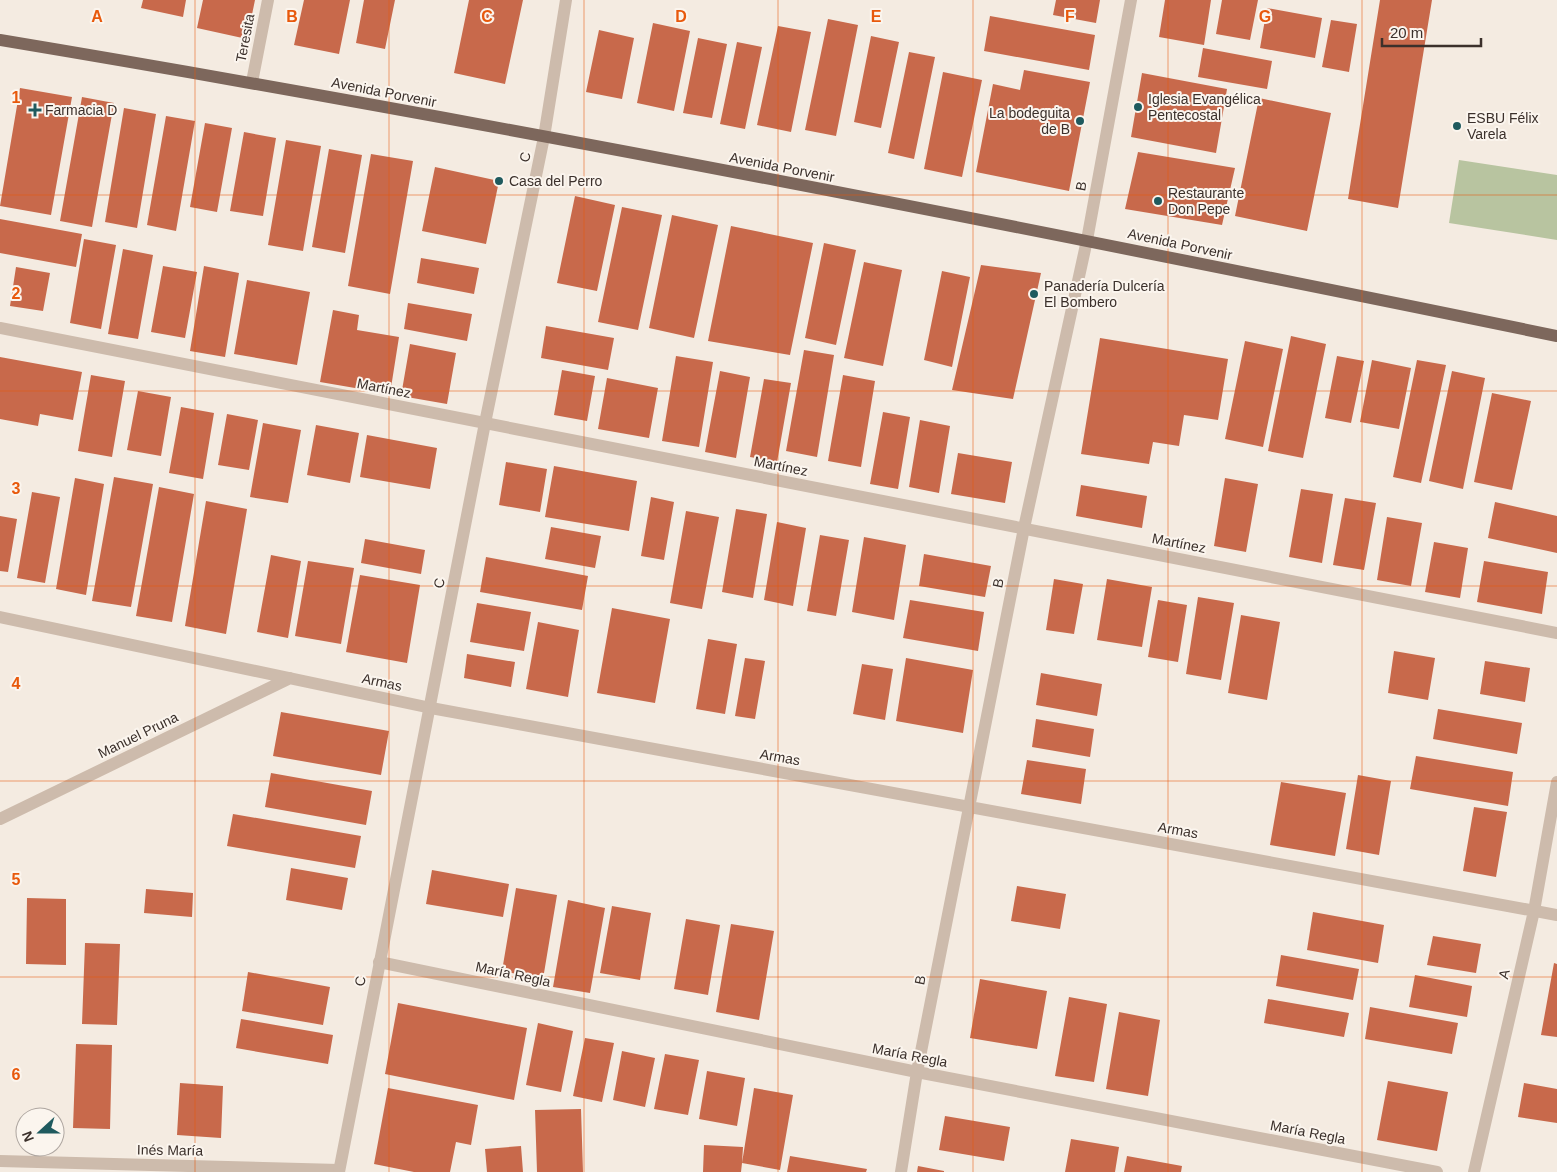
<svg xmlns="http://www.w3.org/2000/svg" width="1557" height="1172" font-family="Helvetica,sans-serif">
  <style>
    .green { fill: #b8c4a0 }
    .building { fill: #c8694b }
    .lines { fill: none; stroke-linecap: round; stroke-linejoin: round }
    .minor { stroke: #cdbbac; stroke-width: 12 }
    .tertiary { stroke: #cdbbac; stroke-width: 12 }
    .primary { stroke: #7d675c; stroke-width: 12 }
    .grid { fill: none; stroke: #e8590c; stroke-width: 1; stroke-opacity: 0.55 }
    .poi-dot { fill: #1f5a5e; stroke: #fbf5ee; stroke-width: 2 }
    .labels { text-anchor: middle; stroke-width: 4; stroke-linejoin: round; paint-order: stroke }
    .street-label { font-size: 14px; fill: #3b302b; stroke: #fbf5ee }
    .poi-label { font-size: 14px; fill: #3b302b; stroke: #fbf5ee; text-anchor: start }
    .grid-label { font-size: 16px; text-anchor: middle; font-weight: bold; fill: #e8590c; stroke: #fbf5ee; stroke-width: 4; stroke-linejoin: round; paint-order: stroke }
  </style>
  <rect width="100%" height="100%" fill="#f4ebe1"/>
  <path class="green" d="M1459,160L1557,175V240L1449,223Z"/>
  <path class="building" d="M143,0H186L183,17L141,8Z
    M203,0H255L247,39L197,28Z
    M304,0H350L339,54L294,45Z
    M364,0H395L385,49L356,43Z
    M469,0H523L505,84L454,73Z
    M1056,0H1100L1096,23L1053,15Z
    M1165,0H1211L1204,45L1159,37Z
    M1222,0H1258L1250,40L1216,34Z
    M1380,0H1432L1398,208L1348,199Z
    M1267,8L1322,18L1315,58L1260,48Z
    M990,16L1095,35L1089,70L984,51Z
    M828,19L858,25L836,136L805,130Z
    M1331,20L1357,24L1349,72L1322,67Z
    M653,23L690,31L674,111L637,103Z
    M778,26L811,32L791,132L757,125Z
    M599,30L634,38L622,99L586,92Z
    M871,36L899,42L881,128L854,122Z
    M698,38L727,44L712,118L683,113Z
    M737,42L762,47L745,129L720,124Z
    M1203,48L1272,61L1267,89L1198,77Z
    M909,52L935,57L914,159L888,153Z
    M1024,70L1090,82L1069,191L976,172L993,84L1020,90Z
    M943,72L982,80L962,177L924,169Z
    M1142,73L1227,89L1216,153L1131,137Z
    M20,88L72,97L51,215L0,206Z
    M82,97L114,103L92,227L60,221Z
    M1259,98L1331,113L1307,231L1235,216Z
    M124,108L156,114L137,228L105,222Z
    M166,116L195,121L176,231L147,225Z
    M205,123L232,128L217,212L190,207Z
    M244,132L276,138L263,216L230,211Z
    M286,140L321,146L303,251L268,245Z
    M329,149L362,155L345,253L312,247Z
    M1138,152L1235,168L1222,225L1125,209Z
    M371,154L413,161L390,294L348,286Z
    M435,167L499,181L486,244L422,231Z
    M575,196L615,205L597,291L557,283Z
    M622,207L662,215L638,330L598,322Z
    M672,215L718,225L694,338L649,328Z
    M0,219L82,234L76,267L0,253Z
    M731,226L813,243L790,355L708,341Z
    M84,239L116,245L101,329L70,323Z
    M824,243L856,250L836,345L805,338Z
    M123,249L153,255L138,339L108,334Z
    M421,258L479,268L474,294L417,283Z
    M864,262L902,270L883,366L844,358Z
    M981,265L1041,273L1013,399L952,390Z
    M163,266L197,272L185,338L151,332Z
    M204,266L239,273L225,357L190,351Z
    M16,267L50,273L43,311L10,306Z
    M942,271L970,277L952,367L924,360Z
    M247,280L310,292L297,365L234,354Z
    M408,303L472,314L467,341L404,329Z
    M333,310L359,315L357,330L399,337L390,394L320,382Z
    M546,326L614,338L608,370L541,358Z
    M1291,336L1326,344L1303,458L1268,451Z
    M1100,338L1228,359L1218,420L1184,415L1179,446L1153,442L1149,464L1081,454Z
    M1245,341L1283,349L1263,447L1225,439Z
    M410,344L456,353L447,404L401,396Z
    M804,350L834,355L817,457L786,451Z
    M676,356L713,362L699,447L662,441Z
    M1337,356L1364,361L1351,423L1325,418Z
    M0,357L82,372L73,420L40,414L38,426L0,419Z
    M1372,360L1411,368L1399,429L1360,422Z
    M1417,360L1446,365L1421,483L1393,477Z
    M562,370L595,376L587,421L554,415Z
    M720,371L750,377L736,458L705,452Z
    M1452,371L1485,378L1463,489L1429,481Z
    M91,375L125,381L112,457L78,451Z
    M843,375L875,381L861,467L828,461Z
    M607,378L658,388L649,438L598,429Z
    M764,379L791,383L777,462L750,457Z
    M138,391L171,397L161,456L127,450Z
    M1492,393L1531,401L1512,490L1474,482Z
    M181,407L214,413L203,479L169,473Z
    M883,412L910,417L898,489L870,484Z
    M227,414L258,420L249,470L218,465Z
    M920,420L950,426L939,493L909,487Z
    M263,423L301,430L288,503L250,497Z
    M316,425L359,433L350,483L307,475Z
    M367,435L437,448L430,489L360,477Z
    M958,453L1012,462L1005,503L951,494Z
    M506,462L547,469L540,512L499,505Z
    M554,466L637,481L629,531L545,517Z
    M114,477L153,484L131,607L92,601Z
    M75,478L104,484L86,595L56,589Z
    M1225,478L1258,484L1246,552L1214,546Z
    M1081,485L1147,496L1142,528L1076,516Z
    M159,487L194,494L172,622L136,616Z
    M1301,489L1333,494L1322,563L1289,557Z
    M32,492L60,497L45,583L17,578Z
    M651,497L674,502L664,560L641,556Z
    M1345,498L1376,503L1364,570L1333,565Z
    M206,501L247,509L226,634L185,626Z
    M1495,502L1557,516V553L1488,538Z
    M736,509L767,514L753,598L722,592Z
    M686,511L719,517L702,609L670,603Z
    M0,516L17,519L8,572L0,571Z
    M1387,517L1422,523L1411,586L1377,580Z
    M777,522L806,528L793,606L764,600Z
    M551,527L601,536L595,568L545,559Z
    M820,535L849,540L836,616L807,611Z
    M864,537L906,545L894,620L852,612Z
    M365,539L425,550L421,574L361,563Z
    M1434,542L1468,548L1460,598L1425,592Z
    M924,554L991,566L985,597L919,586Z
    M271,555L301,561L288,638L257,632Z
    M486,557L588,576L582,610L480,592Z
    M308,561L354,568L341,644L295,636Z
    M1484,561L1548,572L1542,614L1477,602Z
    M360,575L420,585L407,663L346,652Z
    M1054,579L1083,584L1074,634L1046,630Z
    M1107,579L1152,587L1142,647L1097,640Z
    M1198,597L1234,603L1221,680L1186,674Z
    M910,600L984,612L978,651L903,638Z
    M1158,600L1187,605L1178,662L1148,657Z
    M477,603L531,612L524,651L470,642Z
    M612,608L670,619L655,703L597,693Z
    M1241,615L1280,622L1267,700L1228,693Z
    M538,622L579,630L568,697L526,689Z
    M708,639L737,644L725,714L696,709Z
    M1394,651L1435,658L1428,700L1388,693Z
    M467,654L515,662L511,687L464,678Z
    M745,658L765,661L755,719L735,716Z
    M906,658L973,670L963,733L896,721Z
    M1485,661L1530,668L1525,702L1480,694Z
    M862,664L893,669L885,720L853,714Z
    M1041,673L1102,684L1097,716L1036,705Z
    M1438,709L1522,723L1517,754L1433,739Z
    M281,712L389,731L381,775L273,756Z
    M1036,719L1094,729L1090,757L1032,747Z
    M1416,756L1513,772L1508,806L1410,789Z
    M1027,760L1086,769L1081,804L1021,794Z
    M271,773L372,791L366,825L265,807Z
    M1358,775L1391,781L1379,855L1346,849Z
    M1281,782L1346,793L1335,856L1270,845Z
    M1474,807L1507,812L1496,877L1463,871Z
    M233,814L361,836L355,868L227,846Z
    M291,868L348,878L342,910L286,900Z
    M432,870L509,884L503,917L426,904Z
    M1017,886L1066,894L1060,929L1011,921Z
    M516,888L557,895L543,979L502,971Z
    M146,889L193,893L192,917L144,913Z
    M27,898L66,899V965L26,964Z
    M568,900L605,908L590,993L553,987Z
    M612,906L651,913L640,980L600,973Z
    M1313,912L1384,925L1378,963L1307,950Z
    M686,919L720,925L708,995L674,989Z
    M731,924L774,931L759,1020L716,1012Z
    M1433,936L1481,944L1476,973L1427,965Z
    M85,943L120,944L117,1025L82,1024Z
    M1281,955L1359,969L1353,1000L1276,986Z
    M1554,963L1557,964V1037L1541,1035Z
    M248,972L330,987L323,1025L242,1011Z
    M1415,975L1472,986L1467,1017L1409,1007Z
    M980,979L1047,991L1037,1049L970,1038Z
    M1069,997L1107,1004L1094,1082L1055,1076Z
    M1268,999L1349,1013L1344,1037L1264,1023Z
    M398,1003L527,1028L514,1100L385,1074Z
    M1370,1007L1458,1023L1452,1054L1365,1039Z
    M1119,1012L1160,1020L1148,1096L1106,1089Z
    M241,1019L333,1035L328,1064L236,1048Z
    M538,1023L573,1031L561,1092L526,1085Z
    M585,1038L614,1043L602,1102L573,1096Z
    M76,1044L112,1045L110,1129L73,1128Z
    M622,1051L655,1058L645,1107L613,1100Z
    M665,1054L699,1060L688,1115L654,1109Z
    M707,1071L745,1078L737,1126L699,1119Z
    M1388,1081L1448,1092L1437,1151L1377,1140Z
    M180,1083L223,1086L221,1138L177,1135Z
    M1524,1083L1557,1089V1123L1518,1117Z
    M388,1088L478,1105L471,1145L456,1142L450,1172H414L374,1164Z
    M754,1088L793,1095L780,1170L742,1163L741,1172H703L704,1145L743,1147L742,1163Z
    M581,1109L583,1172H537L535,1110Z
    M945,1116L1010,1127L1004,1161L939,1150Z
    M1071,1139L1119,1147L1115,1172H1065Z
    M521,1146L523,1172H487L485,1149Z
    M790,1156L867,1169L866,1172H787Z
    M1127,1156L1182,1166L1181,1172H1124Z
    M918,1166L944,1171V1172H917Z"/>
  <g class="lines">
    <path class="minor" d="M252,82L268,0
      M544,137L566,0
      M0,328L1557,633
      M0,617L431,708L1557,915
      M0,819L290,678
      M379,962L917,1072L1437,1172
      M0,1161L339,1170
      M901,1172L917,1072L1024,528L1087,240
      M1474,1172L1534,911L1557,782"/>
    <path class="tertiary" d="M1087,240L1131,0
      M339,1172L485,423L544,137"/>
    <path class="primary" d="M0,40C521,127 1039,230 1557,336"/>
  </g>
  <path class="grid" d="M195,0V1172M389,0V1172M584,0V1172M778,0V1172M973,0V1172M1168,0V1172M1362,0V1172M0,195H1557M0,391H1557M0,586H1557M0,781H1557M0,977H1557"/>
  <g class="poi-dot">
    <circle cx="1138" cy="107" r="5"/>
    <path d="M32.5 102.5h5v5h5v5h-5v5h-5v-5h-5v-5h5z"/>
    <circle cx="1080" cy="121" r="5"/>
    <circle cx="1457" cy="126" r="5"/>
    <circle cx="499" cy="181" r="5"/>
    <circle cx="1158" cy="201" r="5"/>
    <circle cx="1034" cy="294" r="5"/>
  </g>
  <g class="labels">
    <g class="street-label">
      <text transform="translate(245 38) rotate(-79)" y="5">Teresita</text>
      <text transform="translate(384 92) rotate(11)" y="5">Avenida Porvenir</text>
      <text transform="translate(525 157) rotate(-78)" y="5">C</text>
      <text transform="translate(782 167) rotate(11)" y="5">Avenida Porvenir</text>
      <text transform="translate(1081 186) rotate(-80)" y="5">B</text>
      <text transform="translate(1180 244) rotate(12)" y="5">Avenida Porvenir</text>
      <text transform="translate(384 388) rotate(11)" y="5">Martínez</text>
      <text transform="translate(781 466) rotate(11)" y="5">Martínez</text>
      <text transform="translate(1179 543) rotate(11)" y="5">Martínez</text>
      <text transform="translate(439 583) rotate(-79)" y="5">C</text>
      <text transform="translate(998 583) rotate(-79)" y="5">B</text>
      <text transform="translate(382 682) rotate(12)" y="5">Armas</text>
      <text transform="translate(138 735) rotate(-26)" y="5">Manuel Pruna</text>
      <text transform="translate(780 757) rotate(10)" y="5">Armas</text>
      <text transform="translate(1178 830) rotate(10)" y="5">Armas</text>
      <text transform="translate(513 974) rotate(12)" y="5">María Regla</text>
      <text transform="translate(1504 974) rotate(-77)" y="5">A</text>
      <text transform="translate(920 980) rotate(-79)" y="5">B</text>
      <text transform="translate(360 981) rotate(-79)" y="5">C</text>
      <text transform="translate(910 1055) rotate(11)" y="5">María Regla</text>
      <text transform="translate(1308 1132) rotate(11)" y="5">María Regla</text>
      <text transform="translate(170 1150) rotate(1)" y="5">Inés María</text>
    </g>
    <g class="poi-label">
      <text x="1148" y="104">Iglesia Evangélica<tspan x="1148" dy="16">Pentecostal</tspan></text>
      <text x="45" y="115">Farmacia D</text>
      <text x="1070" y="118" text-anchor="end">La bodeguita<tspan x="1070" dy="16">de B</tspan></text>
      <text x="1467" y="123">ESBU Félix<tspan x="1467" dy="16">Varela</tspan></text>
      <text x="509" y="186">Casa del Perro</text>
      <text x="1168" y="198">Restaurante<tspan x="1168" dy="16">Don Pepe</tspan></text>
      <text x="1044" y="291">Panadería Dulcería<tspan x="1044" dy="16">El Bombero</tspan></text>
    </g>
  </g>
  <g class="grid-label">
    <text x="97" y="22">A</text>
    <text x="292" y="22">B</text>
    <text x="487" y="22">C</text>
    <text x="681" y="22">D</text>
    <text x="876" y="22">E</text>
    <text x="1070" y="22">F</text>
    <text x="1265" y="22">G</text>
    <text x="16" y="103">1</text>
    <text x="16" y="299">2</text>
    <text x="16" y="494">3</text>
    <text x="16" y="689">4</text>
    <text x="16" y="885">5</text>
    <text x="16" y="1080">6</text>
  </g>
  <g transform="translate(40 1132) rotate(249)"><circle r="24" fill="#fbf5ee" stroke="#aea6a0"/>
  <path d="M0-4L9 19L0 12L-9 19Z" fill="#1f5a5e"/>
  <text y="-8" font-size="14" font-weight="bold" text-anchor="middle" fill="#3b302b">N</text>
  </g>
  <path d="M1382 38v8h99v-8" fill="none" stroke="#3b302b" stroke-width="2.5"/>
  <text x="1390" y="38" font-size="15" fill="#3b302b" stroke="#fbf5ee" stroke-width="4" paint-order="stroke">20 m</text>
</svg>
